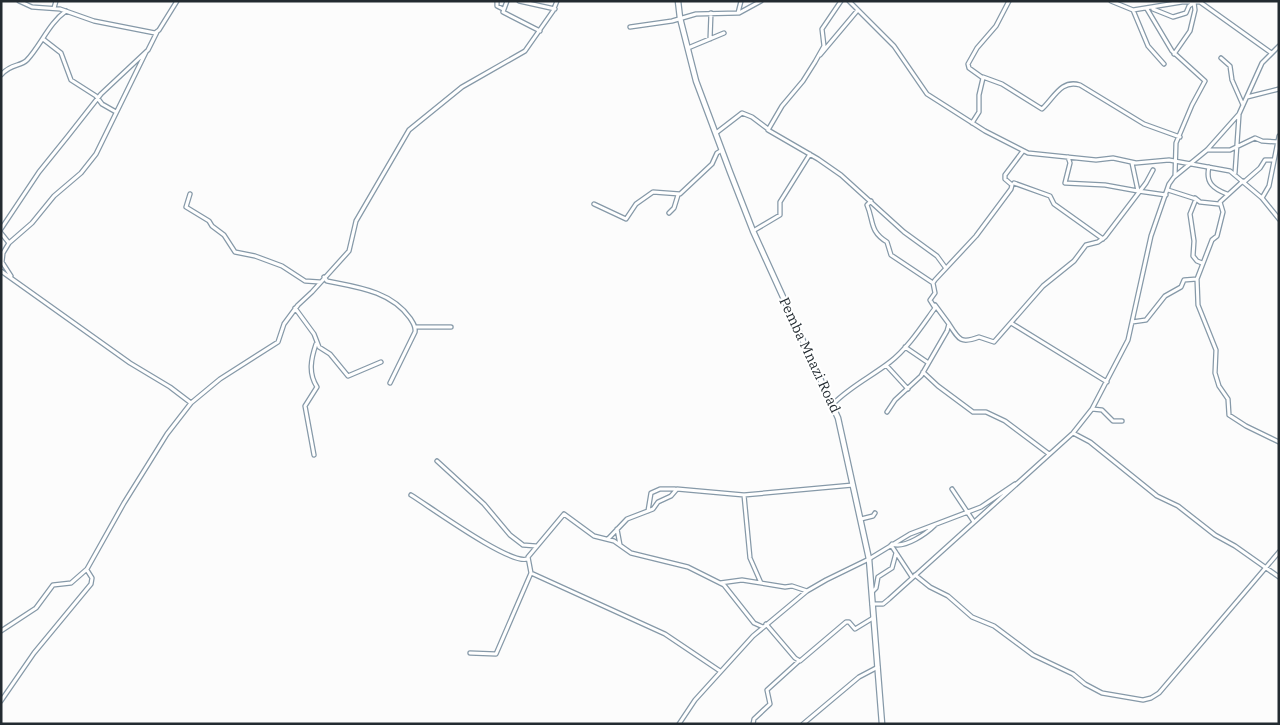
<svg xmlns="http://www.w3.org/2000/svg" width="1280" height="725" font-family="'IBM Plex Serif',serif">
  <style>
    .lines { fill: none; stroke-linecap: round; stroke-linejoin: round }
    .street-casing { stroke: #8699a8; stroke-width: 5.5 }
    .secondary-casing { stroke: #8699a8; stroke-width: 7 }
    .street { stroke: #fff; stroke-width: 3 }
    .secondary { stroke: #fff; stroke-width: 4.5 }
    .labels { text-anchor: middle; stroke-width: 4; stroke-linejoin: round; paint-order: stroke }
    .street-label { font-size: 14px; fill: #232b31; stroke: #fff }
  </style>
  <rect width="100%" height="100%" fill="#fcfcfc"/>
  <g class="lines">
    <g class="street-casing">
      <path id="street" d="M19,1L32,7L60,9L94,21L155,33L159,30L177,1
        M497,1V6L503,9
        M507,1L503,12L540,31
        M519,1L555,9
        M841,1L822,29L824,46L815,62L803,81L782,106L768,130L818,159L841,175L904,232L937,256L945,267
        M849,1L894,46L927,94L985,131L1028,153L1096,160L1113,158L1136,163L1169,160L1230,171L1262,198L1279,219
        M1111,1L1133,10L1182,2H1200L1270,52
        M54,8L56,1
        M1147,9L1172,51L1205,81L1192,105L1176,143L1175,176
        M1153,9L1173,17L1186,13L1189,6L1194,3
        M1133,10L1148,46L1164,64
        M738,13L741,1
        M630,27L672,21L696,14L739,13L761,1
        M43,39L61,53L71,80L96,96L102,104L116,112
        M710,39L711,13
        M688,48L724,33
        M1174,54L1190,31L1195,10L1194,2
        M820,55L857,11
        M1221,58L1230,66L1232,80L1243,105
        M1,75C11,63 20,67 27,60C41,45 49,23 66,11
        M983,77L1002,84L1042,109C1054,98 1061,79 1080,85L1144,124L1180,137
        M1247,97L1279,89
        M972,123L979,112V95L983,78L969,68L968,64L977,48L996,26L1009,1
        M716,133L742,113L752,117L768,129
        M1207,150H1230L1255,138L1262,141L1278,142
        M1068,157L1070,163L1065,183L1105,185L1138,191
        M1132,163L1138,191L1166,195
        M1209,167C1205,183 1214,189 1227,194
        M1235,173L1239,115
        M1243,181L1220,202L1223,212L1217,236L1212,240L1197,279L1198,305L1216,350L1215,373L1219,386L1228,399L1229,415L1246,426L1279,442
        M1244,182L1260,168L1265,160H1274
        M1014,183L1050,196L1054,204L1103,239
        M1168,190L1196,199L1190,214L1194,241L1193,256L1197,261L1202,263
        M190,194L186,207L209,221L212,226L224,235L235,252L255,256L282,266L305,281L320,282
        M1195,198L1200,202L1219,204
        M1262,198L1269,186L1279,136
        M871,201L867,205C874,221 869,231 887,242L891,255L933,283
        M594,204L626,219L636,204L653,192L680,194L712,164L717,153L722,150
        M669,213L674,208L678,195
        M1,229L39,172L68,136L101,94L148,50L157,32
        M753,231L780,215V202L810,154
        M1,233L9,243L3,253L2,262L11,276
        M9,243L32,223L54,196L81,173L96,154L146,52
        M1,271L130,363L170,387L191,403
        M324,277L327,281C357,287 391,291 410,318C413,323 416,326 415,332L390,383
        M295,308L314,334L319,347L330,354L348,376L381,362
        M1132,322L1146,320L1165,296L1181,287L1184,280L1197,279
        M1011,323L1107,382
        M949,324C959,340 961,344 979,337L994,342L1043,286L1074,261L1086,245L1098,242L1105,237L1146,183L1153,170
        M416,327H451
        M905,347L927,362
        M886,365L908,389
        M923,372L938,386L973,412H986L1005,421L1049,454
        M834,403C851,386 872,376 890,362C908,348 922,326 935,308L930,300L935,293L933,283L935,280L976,236L1011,189L1012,185L1005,179V175L1023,151
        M1092,409L1102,410L1113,421H1122
        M887,412L895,400L921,376L947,331L949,324L935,305
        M1073,433L1090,442L1157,496L1178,506L1215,535L1235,546L1279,577
        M314,455L305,406L317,387C308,373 311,359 316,344
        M437,461L484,504L510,535L523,545L536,546
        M952,489L974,522
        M411,495C429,506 510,565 527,559
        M744,495L750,558L761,583
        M648,511L651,493L660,489H675
        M861,519L873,516L875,513
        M617,529L620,545
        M608,539L627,519L653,509L658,502L671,496L677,489L744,495L853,485
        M892,544C905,549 927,533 935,525
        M891,545L912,577
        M531,573L665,634L720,671
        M915,575L930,587L948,596L972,617L994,626L1033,655L1073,674L1085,684L1102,693L1143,700L1151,698L1159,693L1279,552
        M720,583L742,580L785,587L792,586L807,591
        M872,592L876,588L878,577L892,568L896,553
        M872,604H883L889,599L1073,433L1092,409L1128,340L1151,236L1169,184L1174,177L1207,150L1239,114L1262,63L1279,46
        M766,624L795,658L800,661L846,622H849L855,629L873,618
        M1,631L36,608L53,585L71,583L87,569L124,503L167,434L191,403L220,379L278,342L284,324L298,305L312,292L349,251L356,221L409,130L462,87L525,51L553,11L557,1
        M470,653L496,654L531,573L528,557L564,514L594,536L614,541L631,553L688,567L724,585L754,623L763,627
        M1,701L34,653L91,584L92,578L87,570
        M679,724L695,700L753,636L807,591L826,580L869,559L910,534L981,507L1015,484
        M753,724L754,719L770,704L767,690L799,661
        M803,724L859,677L878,667"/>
    </g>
    <g class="secondary-casing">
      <path id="secondary" d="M678,1L680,18L696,81L730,172L753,231L838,418L869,559L882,724"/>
    </g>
    <use href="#street" class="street"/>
    <use href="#secondary" class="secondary"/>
  </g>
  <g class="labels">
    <g class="street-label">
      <text transform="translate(810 355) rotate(65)" y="5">Pemba Mnazi Road</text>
    </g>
  </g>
  <rect width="1280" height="725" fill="none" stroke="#232b31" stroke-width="5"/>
</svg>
